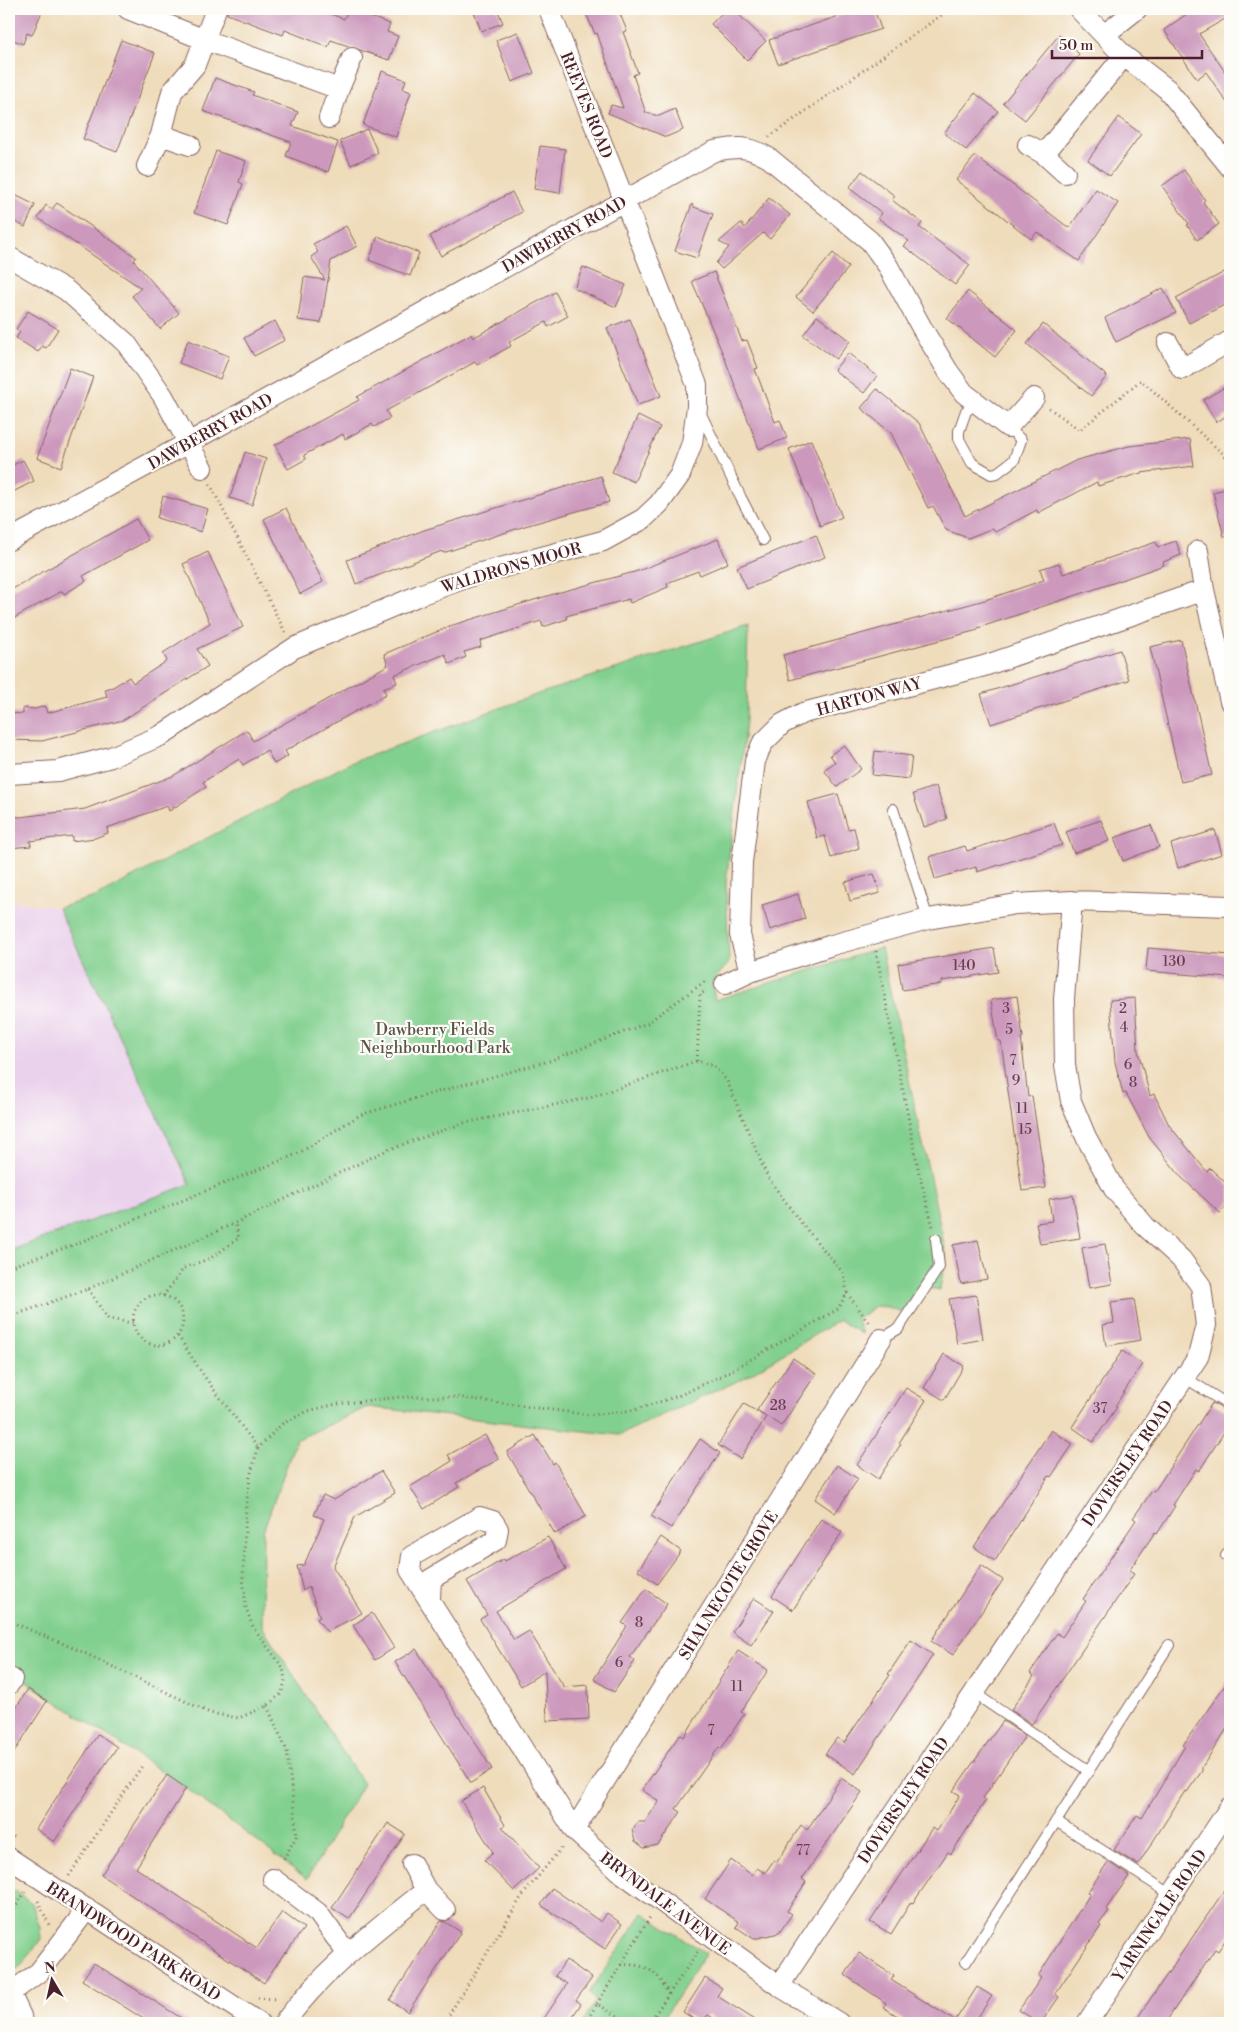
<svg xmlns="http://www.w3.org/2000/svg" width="1239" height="2032" font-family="'Libre Bodoni',serif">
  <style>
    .built { fill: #ead1ec }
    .green { fill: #82d08f; stroke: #66785d }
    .building { fill: #cc99bd }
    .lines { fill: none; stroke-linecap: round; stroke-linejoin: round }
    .lane-casing { stroke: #84615d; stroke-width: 12 }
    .street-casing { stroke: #84615d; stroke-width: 22 }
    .path { stroke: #84615d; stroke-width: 3; stroke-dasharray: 1 4; stroke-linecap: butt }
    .lane { stroke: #fff; stroke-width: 10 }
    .street { stroke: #fff; stroke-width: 20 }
    .labels { text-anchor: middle; stroke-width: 4.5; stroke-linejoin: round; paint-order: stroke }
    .number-label { font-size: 14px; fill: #6a3e50 }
    .street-label { font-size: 16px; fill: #4a1f2b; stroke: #fdfcf7 }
    .park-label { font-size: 16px; fill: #5b5449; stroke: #fdfcf7 }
  </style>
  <rect width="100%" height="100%" fill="#fdfcf7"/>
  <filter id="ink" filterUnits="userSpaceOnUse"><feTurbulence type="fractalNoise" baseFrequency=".02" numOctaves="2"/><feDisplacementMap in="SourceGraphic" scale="10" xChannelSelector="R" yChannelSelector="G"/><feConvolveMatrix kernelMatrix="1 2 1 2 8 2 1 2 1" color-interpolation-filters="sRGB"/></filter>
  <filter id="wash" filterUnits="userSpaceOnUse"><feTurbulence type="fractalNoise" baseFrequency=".0096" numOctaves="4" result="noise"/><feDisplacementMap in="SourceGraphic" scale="20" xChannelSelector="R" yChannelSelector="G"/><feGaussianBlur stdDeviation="1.12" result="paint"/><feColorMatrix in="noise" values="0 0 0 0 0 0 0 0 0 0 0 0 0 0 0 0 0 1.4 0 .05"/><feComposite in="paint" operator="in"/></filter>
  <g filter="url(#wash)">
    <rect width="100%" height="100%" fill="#efdcbb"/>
    <path class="built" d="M9,900L58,908L190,1184L9,1251Z"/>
    <path class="green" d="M748,626L746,721L726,882L729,963L712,982L715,1000L881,948L946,1253L940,1290L923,1287L905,1311L901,1312L888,1307L874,1306L857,1320L862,1334L839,1320L742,1379L619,1435L368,1407L296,1440L263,1531L262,1626L363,1784L307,1879L186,1788L9,1670V1251L190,1184L58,908L95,897L350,763L541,693Z
      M9,1887L32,1903L40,1928L41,1939L22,1965L9,1974Z
      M643,1913L706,1953L660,2023H582L596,2001L589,1993Z"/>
    <g id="blocks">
      <path class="building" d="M14,9H43L32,35L27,33L23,44L9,38V21Z
        M228,9H317L344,19L349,9L390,24L387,32L398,36L389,60L331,40L328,47L285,30L283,35L227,14Z
        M473,9H497L503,23L481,31Z
        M584,9H618L627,31L623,32L638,73L633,75L646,113L659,116L675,109L683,130L666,137L608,113L611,105L623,108L597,33L595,34Z
        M726,9H733L766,41L747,60L711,24Z
        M859,9H874L881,29L778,64L769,40Z
        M1194,9H1230V16L1199,34L1230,79V107L1206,72L1197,79L1164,30Z
        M518,32L534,73L512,82L496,40Z
        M1059,35L1079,54L1025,120L1003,103Z
        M121,40L155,53L117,152L83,139Z
        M382,71L406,80L403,89L411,92L396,137L363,125Z
        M215,78L254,92L252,95L298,112L292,126L338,142L328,172L286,156L291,142L203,111Z
        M975,93L998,111L966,150L944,133Z
        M1119,117L1141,134L1110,176L1088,160Z
        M367,129L378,153L351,165L340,141Z
        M540,146L565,149L560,193L534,189Z
        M216,151L246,161L239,182L243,184L228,225L194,213Z
        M975,156L1069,228L1096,189L1118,203L1079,261L1037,232L1031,239L956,180Z
        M1184,170L1205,200L1203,202L1219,224L1197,240L1187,225L1189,224L1162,186Z
        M862,171L895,196L892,200L922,223L919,227L970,265L955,285L904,246L909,241L878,218L882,213L849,188Z
        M9,192L35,205L25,227L9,219Z
        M512,192L522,212L441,256L430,236Z
        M769,198L790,215L770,239L763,233L722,269L716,263L729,247L719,242L741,223L745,228Z
        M57,203L136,257L134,261L179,313L160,329L132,296L141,288L38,218L46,205L52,209Z
        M692,204L694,207L713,214L697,258L675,251Z
        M346,226L357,246L331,261L321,323L298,320L304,277L325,280L311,257L318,252L313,244Z
        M378,236L419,253L410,276L369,260Z
        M833,253L849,267L813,311L796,297Z
        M583,267L626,285L616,307L574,288Z
        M1230,269V302L1189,323L1176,298Z
        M714,272L742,341L747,340L758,368L755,369L775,422L780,420L787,438L759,449L725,359L692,281Z
        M1163,288L1176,313L1116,342L1105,318Z
        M968,291L1017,330L995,357L947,318Z
        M555,292L568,316L548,327L546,322L509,342L511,346L477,365L475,362L386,411L390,418L374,427L372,424L345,439L343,434L304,455L306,459L288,469L275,445L359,400L357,397L471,334L473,338Z
        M28,311L58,329L46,348L42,346L38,352L16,338L20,332L16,329Z
        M817,316L850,341L836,359L803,335Z
        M630,319L661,396L638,405L607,328Z
        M275,321L285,340L254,356L244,338Z
        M1043,324L1107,376L1091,396L1027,344Z
        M188,340L229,356L220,379L179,363Z
        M848,353L877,376L864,393L834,370Z
        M70,368L93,377L61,467L37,458Z
        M1230,384V414L1216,422L1203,400Z
        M877,389L919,423L965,516L1077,460L1129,446L1190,439L1194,466L1141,473L1098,486L1097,482L1038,513L1037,510L995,532L993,528L968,538L946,530L933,506L928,508L891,433L861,408Z
        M638,416L660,427L634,482L612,472Z
        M811,440L842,517L820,526L789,449Z
        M245,452L266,459L252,505L230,498Z
        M23,460L34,481L9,494V467Z
        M601,476L609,502L525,526L443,553L442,551L356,584L347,560L424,530Z
        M1230,488V536L1224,537L1213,492Z
        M163,496L208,509L201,532L157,518Z
        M286,508L323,582L300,594L264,519Z
        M136,519L148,540L83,576L86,581L64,594L62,591L9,621V591Z
        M816,535L825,557L747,589L737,567Z
        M718,539L728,563L700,575L698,571L667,583L668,587L630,603L629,599L566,616L567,619L543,627L541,621L480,641L481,647L464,652L466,657L449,664L445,654L394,675L397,683L383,688L386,694L285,751L288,756L274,764L267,750L243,765L239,759L203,782L206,787L169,811L167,806L107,828L108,833L95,838L72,841V836L30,841L31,846L9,848V816L20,817L85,809L173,776L247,730L253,741L388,665L384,654L453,625L557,593L638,571Z
        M1176,541L1181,555L1163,562L1164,565L1116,582L978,628V630L790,680L783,655L985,600L1044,580L1040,569L1059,563L1063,574L1156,542L1158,547Z
        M208,552L243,627L197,649L208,666L123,720L42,741L9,740V713L23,714V708L35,709L45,706L47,713L107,697L105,689L113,687L129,677L133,683L167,661L163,653L210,623L183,564Z
        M1181,640L1212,775L1181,782L1150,647Z
        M1120,650L1129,680L991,724L981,694Z
        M844,745L861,769L837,787L824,770L835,762L830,755Z
        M875,751L912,756L909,779L872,775Z
        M936,786L947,819L924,827L913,794Z
        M838,794L848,829L854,828L859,848L831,858L825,836L817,838L808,802Z
        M1101,820L1109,841L1074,853L1066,832Z
        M1054,823L1062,845L977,872L976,867L935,879L929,857L965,846L967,851Z
        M1151,825L1159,847L1123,861L1114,838Z
        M1215,830L1222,854L1178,868L1171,844Z
        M874,874L880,893L850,901L845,882Z
        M798,894L805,919L770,930L762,905Z
        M994,948L998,972L942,981V984L902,990L898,964Z
        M1148,948L1230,955V978L1146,971Z
        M1017,996L1023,1037L1021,1038L1028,1097L1032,1096L1046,1188L1022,1191L1001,1041H998L991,1000Z
        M1135,998L1138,1051L1150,1096L1154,1094L1169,1125L1207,1172L1210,1168L1230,1187V1202L1220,1213L1181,1177L1149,1137L1126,1093L1123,1094L1115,1062L1110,1000Z
        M1073,1195L1080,1238L1040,1244L1036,1223L1052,1221L1049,1199Z
        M978,1240L987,1279L961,1284L953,1245Z
        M1105,1244L1112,1284L1089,1288L1082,1248Z
        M976,1295L983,1339L957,1344L949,1299Z
        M1134,1299L1141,1340L1106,1346L1103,1325L1114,1323L1111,1302Z
        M1122,1351L1142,1364L1115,1406L1117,1407L1093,1442L1072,1427Z
        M944,1354L964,1366L944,1400L924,1388Z
        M793,1358L816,1374L781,1426L757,1410Z
        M906,1388L926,1400L899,1443L901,1444L878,1479L857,1465Z
        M1212,1403L1230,1413V1423L1199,1471L1196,1469L1173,1505L1175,1506L1157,1534L1155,1532L1129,1571L1134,1574L1032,1724L1011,1710L1034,1676L1030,1673L1057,1633L1062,1637L1086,1601L1083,1599L1136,1520L1133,1518L1152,1491L1154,1492Z
        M744,1404L766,1417L740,1459L718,1445Z
        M1051,1430L1073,1444L1051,1477L1049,1476L995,1561L974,1547Z
        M485,1435L499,1459L456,1483L459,1487L424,1509L410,1487L452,1461L448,1455Z
        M535,1435L553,1464L555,1462L586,1516L555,1534L507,1452Z
        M700,1439L720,1453L671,1528L651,1516Z
        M837,1465L858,1479L835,1513L815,1499Z
        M381,1471L395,1493L355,1517L333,1567L362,1613L327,1632L317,1619L320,1617L309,1587L303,1591L297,1566L304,1565L324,1519L314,1515L323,1495L334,1500Z
        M821,1519L842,1532L793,1610L772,1596Z
        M548,1537L566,1569L496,1611L514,1640L529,1631L564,1687L588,1685L589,1719L547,1721L545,1671L521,1686L480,1619L487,1615L467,1581L504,1559L505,1561Z
        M661,1537L681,1551L657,1584L638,1570Z
        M981,1565L1003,1580L953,1655L931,1641Z
        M646,1589L667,1604L630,1657L635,1661L614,1692L594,1679L627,1626L622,1623Z
        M754,1598L774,1611L751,1645L732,1632Z
        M372,1613L394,1648L375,1660L353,1625Z
        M911,1640L933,1655L855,1774L825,1754L837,1738L844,1743L890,1675L888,1674Z
        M416,1649L492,1769L471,1783L395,1662Z
        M738,1651L768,1670L741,1712L744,1714L721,1749L719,1747L676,1809L681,1812L658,1845L644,1848L635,1841L632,1830L638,1822H645L659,1801L642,1790L680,1734L684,1737Z
        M1230,1678V1724L1202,1767V1771L1187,1792L1185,1791L1138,1865L1114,1850L1137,1815L1142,1818L1185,1746L1183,1745Z
        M28,1689L47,1701L9,1760V1719Z
        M1003,1721L1025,1736L983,1798L986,1800L951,1854L948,1852L913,1903L911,1902L891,1934L870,1922L932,1828L936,1831L948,1814L960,1795L953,1791Z
        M98,1734L117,1747L54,1842L36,1829Z
        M167,1775L186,1788L136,1868L257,1948L282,1912L304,1928L286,1953L285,1952L264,1983L101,1875Z
        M841,1778L862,1792L802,1879L806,1882L787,1911L792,1914L779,1933L754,1939L736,1927L739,1922L705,1899L731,1860L752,1875L757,1868L765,1873L774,1860L777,1862L801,1825L807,1830Z
        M483,1788L505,1825L502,1827L539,1868L514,1891L484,1860L493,1852L461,1801Z
        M388,1823L405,1834L349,1919L332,1908Z
        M1108,1862L1129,1876L1106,1909L1109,1911L1099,1924L1101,1926L1055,1994L1059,1997L1041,2023H1039L1019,2010L1041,1978L1038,1976L1090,1894L1087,1893Z
        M1230,1882V1933L1218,1951L1215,1949L1165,2023H1134Z
        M552,1888L601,1922L607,1913L622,1924L605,1949L541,1905Z
        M441,1921L445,1922L461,1932L408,2012L390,2000Z
        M859,1953L894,1976L891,1980L955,2021L977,1987L992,1996L974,2023H909L883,2007L886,2003L845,1975Z
        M566,1960L592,1978L576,2000L581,2004L568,2023H541L567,1984L555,1976Z
        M94,1963L189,2023H150L82,1980Z
        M705,1978L722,1988L717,1996L760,2023H721L708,2015L700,2023L683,2012Z"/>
    </g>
  </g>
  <g filter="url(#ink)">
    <use href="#blocks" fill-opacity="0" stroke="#84615d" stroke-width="1"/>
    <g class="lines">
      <g class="lane-casing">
        <path id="lane" d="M977,403L966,411L959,431V439L972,463L991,474L997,473L1014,460L1021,440L1008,427
          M700,412L741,498L763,540
          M893,809L928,919
          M881,1339L898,1329L939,1267L936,1239
          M1184,1377L1230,1406
          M1226,1556L1230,1550
          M974,1693L1089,1771
          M1056,1821L1172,1895
          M966,1962L1169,1645"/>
      </g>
      <g class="street-casing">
        <path id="street" d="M128,9L205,40L339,89
          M1079,9L1124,56L1167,89L1230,167
          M1104,35L1137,9
          M329,118L339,89L352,58
          M161,135L190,145
          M1028,145L1044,154L1065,173
          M1044,154L1124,56
          M147,166L161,135L172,92L195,65L216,9
          M9,257L66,290L126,343L163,396L202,468
          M1168,343L1182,369L1230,341
          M9,540L188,443L714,151C739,147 746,145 769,158L870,241L888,266L923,330L948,371L964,393L1008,427L1034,398
          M1198,551L1204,590L1230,701
          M9,774L58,771L111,757L160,736L294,648L422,594L477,574L603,541L643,519L659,504L680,475L692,443L697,407V385L549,9
          M750,972L740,935L742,862L755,761L762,744L782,724L803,713L984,666L1204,590
          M725,984L750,972L832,945L928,919L1016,904L1072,901L1230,906
          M430,1598L431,1579L496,1540L498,1529L493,1521L480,1517L412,1556L410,1570L574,1830L619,1871L779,1986L839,2023
          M9,1684L12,1679
          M574,1830L881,1339
          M9,1858L259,2023
          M412,1864L426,1890L445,1910
          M273,1879L318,1913L347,1953
          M779,1986L1198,1357L1206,1325L1201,1286L1181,1259L1145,1226L1114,1189L1086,1137L1071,1101L1065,1065L1064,999L1072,901
          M10,1993L21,2016L22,2023
          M9,1994L39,1972L87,1909
          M284,2023C323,1970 375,1931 426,1890
          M1087,2023L1230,1807"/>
      </g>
      <path class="path" d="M769,137L950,9
        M1049,408L1080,430L1141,380L1230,460
        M210,484L285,632
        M876,951L919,1173L933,1227
        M697,1061L700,994L707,991
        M9,1267L73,1245L299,1153L360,1115L444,1090L549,1061L647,1023L707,980
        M88,1289L108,1319L133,1323
        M847,1293L869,1323
        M133 1320a25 25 0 1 1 50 0a25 25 0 1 1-50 0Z
        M163,1296L184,1268L211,1258L239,1238L235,1223
        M9,1317L88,1289L235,1223L387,1150L464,1123L589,1098L697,1061L714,1066L727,1081L767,1176L798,1219L844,1274L847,1293L838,1309L764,1352L721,1376L678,1396L634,1410L590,1415L456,1397H401L336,1404L308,1411L282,1424L258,1448L250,1477L246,1507L243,1577L246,1608L253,1627L283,1668L285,1680L282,1693L267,1706L239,1718L210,1713L78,1650L9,1621
        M178,1336L206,1379L258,1448
        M267,1706L287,1751L297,1835L282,1862
        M9,1834L15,1838
        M69,1876L142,1766
        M38,1901L50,1927
        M9,1918L25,1892
        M621,1965C646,1963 659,1972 669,1995
        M258,1998L277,1999
        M597,2004L650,1917
        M444,2023L522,1896L563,1846
        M585,2023L597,2004L630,2023
        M649,2023L699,1950"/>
      <use href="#lane" class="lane"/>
      <use href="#street" class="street"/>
    </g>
  </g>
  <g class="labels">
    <g class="number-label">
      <text x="1174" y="966">130</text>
      <text x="964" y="970">140</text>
      <text x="1006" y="1013">3</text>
      <text x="1123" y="1013">2</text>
      <text x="1124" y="1032">4</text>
      <text x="1009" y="1034">5</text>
      <text x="1013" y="1065">7</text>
      <text x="1128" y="1069">6</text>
      <text x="1016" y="1085">9</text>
      <text x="1133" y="1087">8</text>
      <text x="1022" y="1113">11</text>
      <text x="1025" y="1134">15</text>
      <text x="778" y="1410">28</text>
      <text x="1100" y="1413">37</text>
      <text x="639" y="1627">8</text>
      <text x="619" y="1667">6</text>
      <text x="737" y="1691">11</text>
      <text x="711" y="1735">7</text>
      <text x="803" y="1855">77</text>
    </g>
    <g class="street-label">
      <text transform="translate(587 105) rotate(68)" y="6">REEVES ROAD</text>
      <text transform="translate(564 234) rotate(-29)" y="6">DAWBERRY ROAD</text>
      <text transform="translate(210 431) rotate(-29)" y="6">DAWBERRY ROAD</text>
      <text transform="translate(511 567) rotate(-16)" y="6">WALDRONS MOOR</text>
      <text transform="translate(869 696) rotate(-15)" y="6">HARTON WAY</text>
      <text transform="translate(1127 1463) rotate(-56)" y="6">DOVERSLEY ROAD</text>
      <text transform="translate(728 1585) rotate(-58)" y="6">SHALNECOTE GROVE</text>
      <text transform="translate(903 1800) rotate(-56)" y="6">DOVERSLEY ROAD</text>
      <text transform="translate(666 1903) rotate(37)" y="6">BRYNDALE AVENUE</text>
      <text transform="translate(1159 1915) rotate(-56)" y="6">YARNINGALE ROAD</text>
      <text transform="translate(134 1941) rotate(33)" y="6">BRANDWOOD PARK ROAD</text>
    </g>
    <g class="park-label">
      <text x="435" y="1035">Dawberry Fields<tspan x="435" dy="18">Neighbourhood Park</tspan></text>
    </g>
  </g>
  <rect width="1239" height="2032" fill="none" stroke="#fdfcf7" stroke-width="30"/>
  <g transform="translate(52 1980) rotate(351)" stroke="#fdfcf7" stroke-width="4" paint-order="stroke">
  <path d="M0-4L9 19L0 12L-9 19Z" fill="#4a1f2b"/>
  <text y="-8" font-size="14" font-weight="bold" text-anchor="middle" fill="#4a1f2b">N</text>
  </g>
  <path d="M1052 50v8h150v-8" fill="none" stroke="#4a1f2b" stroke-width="2.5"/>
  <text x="1059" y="50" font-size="15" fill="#4a1f2b" stroke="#fdfcf7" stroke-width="4" paint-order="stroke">50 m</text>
</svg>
